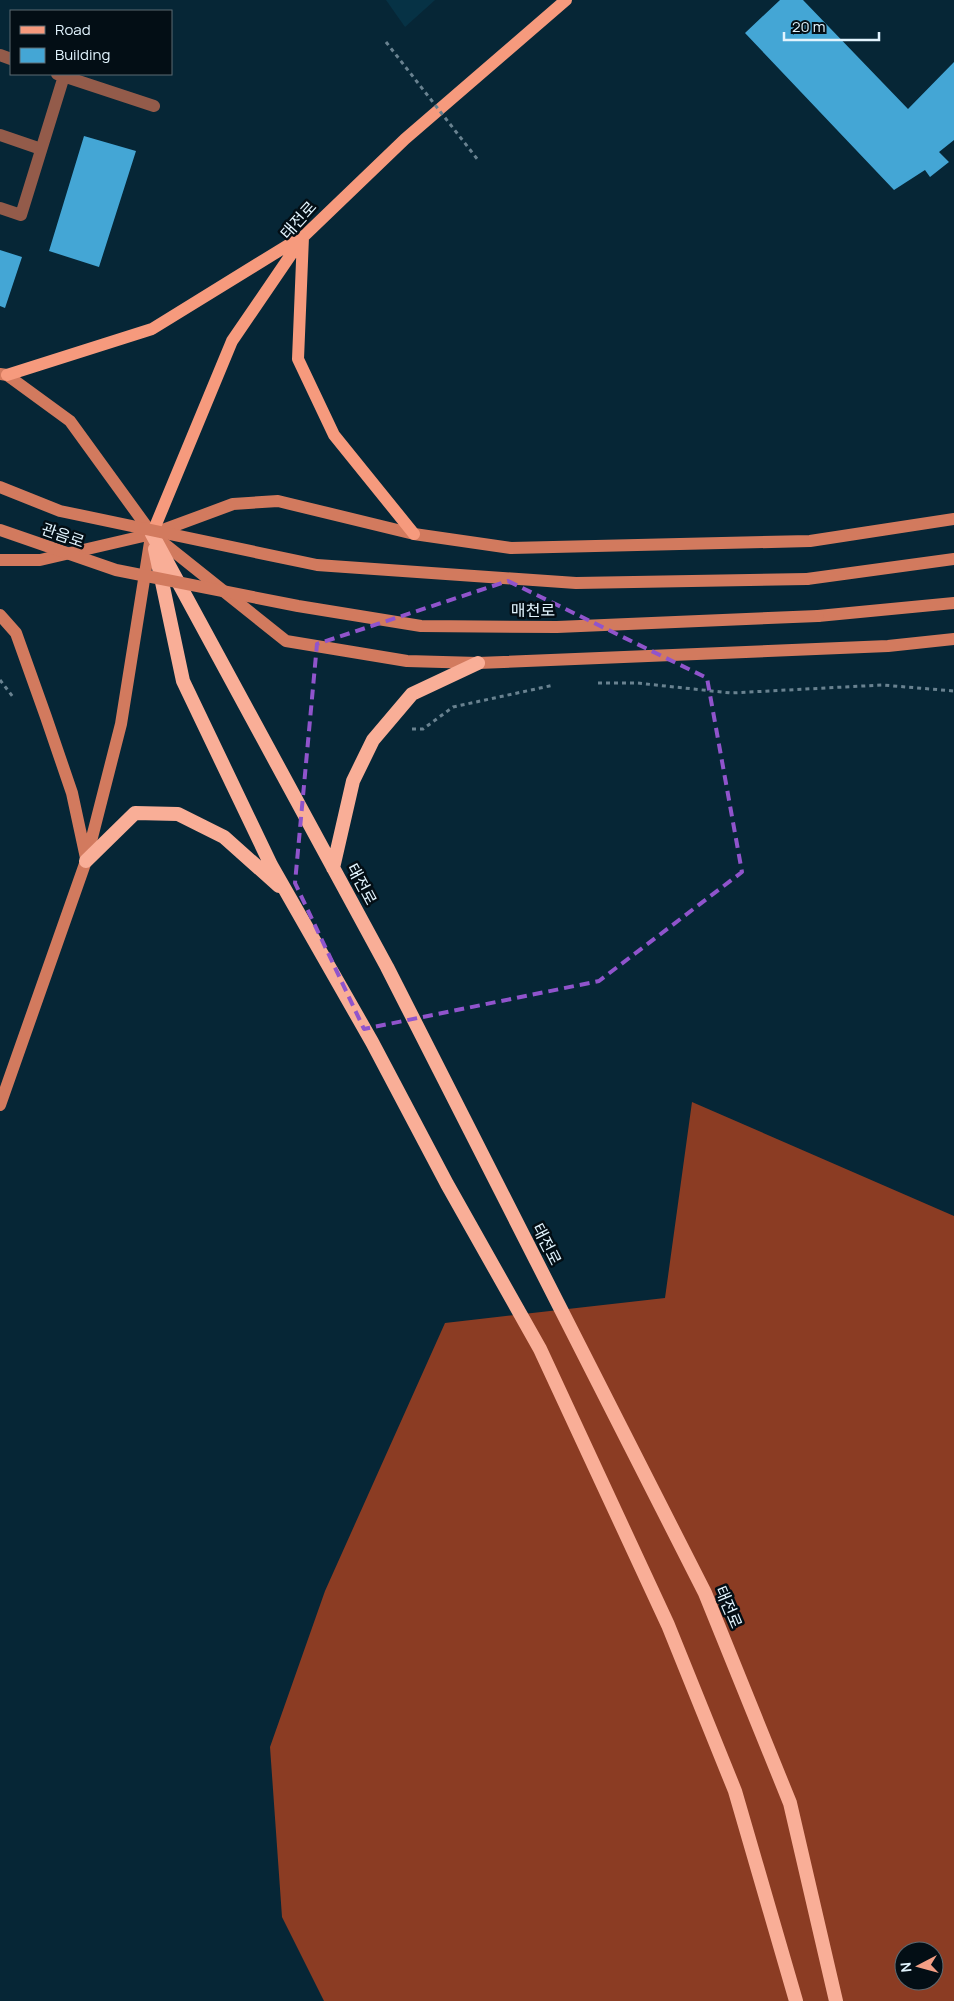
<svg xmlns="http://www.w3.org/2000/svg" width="954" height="2001" font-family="Manrope,'Noto Sans KR',sans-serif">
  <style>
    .built { fill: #063245 }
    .forest { fill: #8b3c23; fill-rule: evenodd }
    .building { fill: #44a6d5 }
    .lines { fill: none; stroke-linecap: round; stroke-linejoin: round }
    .path { stroke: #698290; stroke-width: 3; stroke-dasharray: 4 4; stroke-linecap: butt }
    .service { stroke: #935b4a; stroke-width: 12 }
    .secondary { stroke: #d27a5e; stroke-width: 12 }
    .primary { stroke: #f69a7d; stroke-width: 12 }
    .trunk { stroke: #f9ae97; stroke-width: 14 }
    .path-bridge { stroke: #698290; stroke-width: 3; stroke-dasharray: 4 4; stroke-linecap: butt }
    .secondary-bridge { stroke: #d27a5e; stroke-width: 12 }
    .marked { fill: none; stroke: #9054cc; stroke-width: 4; stroke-dasharray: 10 6; stroke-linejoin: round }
    .labels { text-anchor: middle; stroke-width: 5; stroke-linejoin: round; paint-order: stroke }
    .street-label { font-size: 16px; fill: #e2f4fe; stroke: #030e15 }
  </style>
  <rect width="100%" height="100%" fill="#062636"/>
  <path class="built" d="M386,0H435L405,27Z"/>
  <path class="forest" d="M692,1102L954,1216V2001H324L282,1917L270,1747L325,1591L445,1323L665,1298ZM904,1951H934V1981H904Z"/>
  <path class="building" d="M780,0H803L908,109L954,62V140L939,152L949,162L930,177L925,170L894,190L745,33Z
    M84,136L136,151L99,267L49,251Z
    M0,250L22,257L5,308L0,306Z"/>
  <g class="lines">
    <path class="path" d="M0,680L13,697
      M598,683H637L731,693L882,685L954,691
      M412,729H423L453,707L554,685"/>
    <path class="service" d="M0,55L11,59
      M57,74L154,106
      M0,135L41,149
      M0,208L21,215L64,76"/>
    <path class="secondary" d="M0,374L7,375L70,421L152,534L286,641L407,661L478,663L888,646L954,639
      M0,560H40L152,534L233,504L278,501L414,534L511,548L810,541L954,519
      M807,579L954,559
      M0,615L16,633L46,717L72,793L86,858
      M818,616L954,603
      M0,1105L86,861L121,724L151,536"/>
    <path class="primary" d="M303,237L298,359L334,435L414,534
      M7,375L152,329L298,239
      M152,534L232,341L303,237L405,139L566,0"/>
    <path class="trunk" d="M152,534L387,967L705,1593L790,1803L836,2001
      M155,549L183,681L271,865L372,1042L447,1184L540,1349L668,1625L735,1791L796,2001
      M86,861L135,813L178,814L224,837L279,886
      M333,868L353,781L373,740L412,694L478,663"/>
    <path class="path-bridge" d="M386,42L478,160"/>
    <path class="secondary-bridge" d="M0,487L60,511L317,565L576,583L807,579
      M0,530L116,570L298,606L421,626L557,627L818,616"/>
  </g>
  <path class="marked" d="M508,581L707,678L742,872L599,981L364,1029L295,883L317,644Z"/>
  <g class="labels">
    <g class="street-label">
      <text transform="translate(298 220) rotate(-48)" y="6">태전로</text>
      <text transform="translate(63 535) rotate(19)" y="6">관음로</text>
      <text x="533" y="616">매천로</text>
      <text transform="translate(362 884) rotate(62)" y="6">태전로</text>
      <text transform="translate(547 1244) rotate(63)" y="6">태전로</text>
      <text transform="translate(729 1607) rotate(67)" y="6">태전로</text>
    </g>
  </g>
  <rect x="10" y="10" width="162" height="65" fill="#030e15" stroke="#5c6a72"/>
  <rect x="20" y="26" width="25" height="8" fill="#f69a7d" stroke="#5c6a72"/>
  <text x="55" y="35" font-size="15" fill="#e2f4fe">Road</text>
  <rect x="20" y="48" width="25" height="15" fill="#44a6d5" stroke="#5c6a72"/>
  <text x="55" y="60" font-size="15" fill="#e2f4fe">Building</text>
  <g transform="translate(919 1966) rotate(264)"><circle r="24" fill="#030e15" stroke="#5c6a72"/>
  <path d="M0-4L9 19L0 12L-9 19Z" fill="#f39f85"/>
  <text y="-8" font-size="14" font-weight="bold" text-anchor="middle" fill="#e2f4fe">N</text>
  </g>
  <path d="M784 32v8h95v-8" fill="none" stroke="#e2f4fe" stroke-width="2.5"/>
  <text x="792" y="32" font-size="15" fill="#e2f4fe" stroke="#030e15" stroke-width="4" paint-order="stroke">20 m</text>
</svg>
